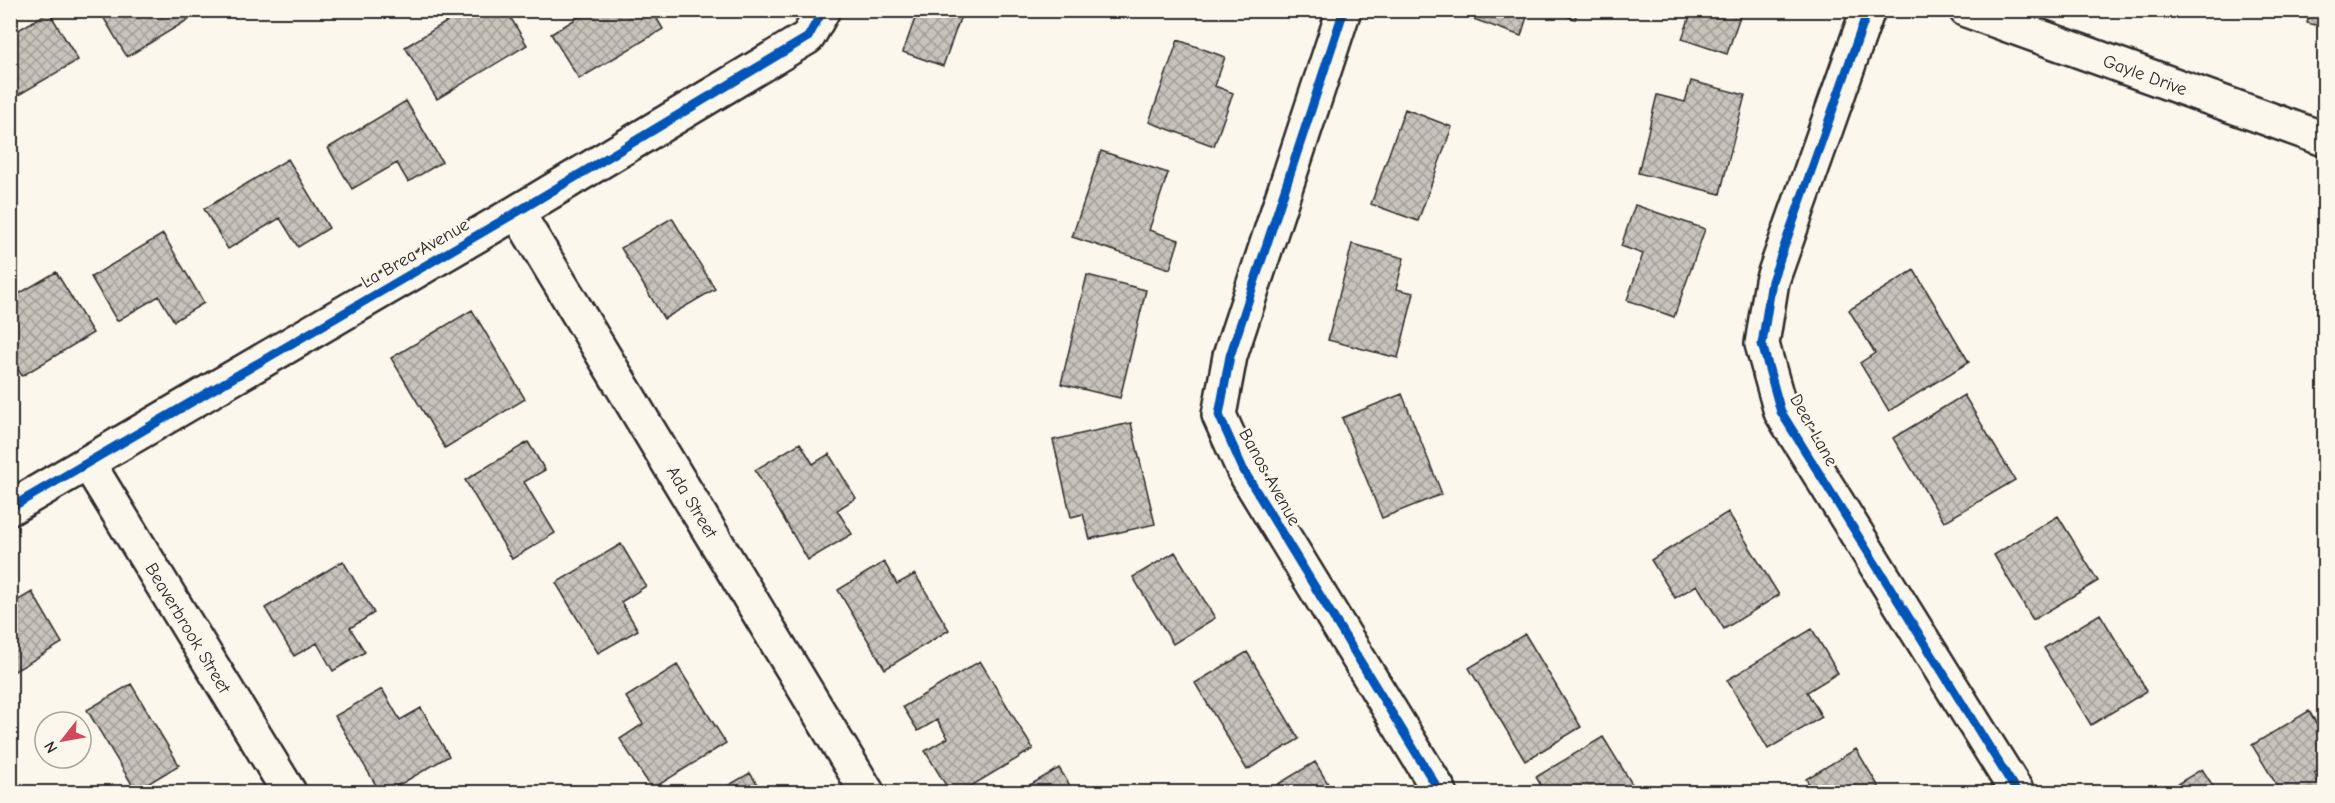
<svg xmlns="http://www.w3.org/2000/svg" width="2335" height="803" font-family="'Comic Neue',sans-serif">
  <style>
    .building { fill: url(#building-cross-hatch); stroke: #2b2b2b; stroke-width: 1.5 }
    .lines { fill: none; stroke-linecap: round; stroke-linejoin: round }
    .street-casing { stroke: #2b2b2b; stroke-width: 38 }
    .street { stroke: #fbf7ec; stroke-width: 33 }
    .cycleway-casing { stroke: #fbf7ec; stroke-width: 13 }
    .cycleway { stroke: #0057b8; stroke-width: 9 }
    .labels { text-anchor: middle; stroke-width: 5; stroke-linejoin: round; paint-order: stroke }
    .street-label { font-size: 18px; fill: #2b2b2b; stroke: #fbf7ec }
  </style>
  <defs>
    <pattern id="building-cross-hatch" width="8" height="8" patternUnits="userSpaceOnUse" patternTransform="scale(1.5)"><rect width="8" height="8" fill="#c7c4bc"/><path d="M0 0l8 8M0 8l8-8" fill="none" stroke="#a29f99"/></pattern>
  </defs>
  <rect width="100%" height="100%" fill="#fbf7ec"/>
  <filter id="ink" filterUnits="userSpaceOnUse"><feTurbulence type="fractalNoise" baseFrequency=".0167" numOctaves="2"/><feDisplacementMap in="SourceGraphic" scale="12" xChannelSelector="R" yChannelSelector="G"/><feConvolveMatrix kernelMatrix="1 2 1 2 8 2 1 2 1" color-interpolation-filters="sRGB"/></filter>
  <g filter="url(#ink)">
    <path class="building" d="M99,10H204L127,57Z
      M466,10H506L527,45L437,99L405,47Z
      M590,10H652L663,29L579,79L551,34Z
      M918,10H963L943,66L903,52Z
      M1467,10H1529L1521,36L1465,16Z
      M1549,10H1578L1575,19Z
      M1692,10H1742L1727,54L1682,39Z
      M2310,10H2324V27L2307,23Z
      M49,12L78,60L10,100V35Z
      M1178,40L1225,57L1215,86L1233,93L1214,146L1149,122Z
      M1691,81L1745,95L1720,194L1638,173L1657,95L1685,102Z
      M406,101L442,162L408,182L397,163L352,189L328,148Z
      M1405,109L1452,127L1418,221L1371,204Z
      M1101,151L1168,173L1149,230L1179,240L1170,269L1072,237Z
      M288,159L329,228L298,247L280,218L228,249L204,209Z
      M1635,205L1705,229L1674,317L1627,300L1643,254L1621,246Z
      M672,218L715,289L664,319L621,248Z
      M163,234L204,303L174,321L159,296L117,321L91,277Z
      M1352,244L1404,258L1396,289L1414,293L1398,358L1328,340Z
      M1914,270L1969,362L1889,411L1860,363L1875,353L1849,310Z
      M56,272L93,333L22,376L10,356V299Z
      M1087,275L1146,290L1120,398L1061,384Z
      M472,310L525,399L445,448L391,358Z
      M1402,394L1442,494L1382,518L1342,418Z
      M1964,395L2015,480L1944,522L1893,438Z
      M1131,423L1155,524L1090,539L1083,514L1071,517L1053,440Z
      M528,442L545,470L524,482L555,533L512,559L465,480Z
      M800,443L813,464L829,454L856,498L837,510L852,534L808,560L755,470Z
      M1728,512L1779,595L1724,629L1697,585L1675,598L1651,560Z
      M2058,516L2098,581L2033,620L1994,555Z
      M621,544L646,586L621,602L638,630L598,653L556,583Z
      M1175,552L1215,618L1173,644L1133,577Z
      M343,561L374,613L350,628L365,652L333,671L317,643L294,656L265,608Z
      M884,562L897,584L915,574L949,630L885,669L838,590Z
      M32,592L62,643L10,674V605Z
      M2100,614L2147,691L2091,725L2044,648Z
      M1812,629L1838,673L1807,692L1822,717L1768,749L1727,680Z
      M1525,634L1581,727L1525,761L1469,668Z
      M1247,652L1299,739L1247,770L1195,683Z
      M980,661L1033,749L961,792H950L925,751L948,738L937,720L918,731L903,707Z
      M677,665L726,743L652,789L620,739L643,724L626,697Z
      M131,684L179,765L136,791L87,710Z
      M382,689L400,720L421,708L449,756L387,792H380L335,716Z
      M2309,711L2324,736V767L2314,773L2324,792H2281L2252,745Z
      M1603,737L1637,792H1545L1536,777Z
      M1856,749L1882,792H1806L1812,789L1806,779Z
      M1315,762L1333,792H1265Z
      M1059,768L1074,792H1018Z
      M2202,769L2217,792H2164Z
      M750,773L762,792H717Z"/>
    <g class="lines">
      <g class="street-casing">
        <path id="street" d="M1344,10L1230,356L1219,415L1244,471L1440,792
          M1868,10L1772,281L1762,344L1781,412L2017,792
          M1966,10L2324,139
          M517,212L867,792
          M88,463L289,792
          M10,508L517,212L808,37L823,10"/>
      </g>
      <use href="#street" class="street"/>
      <g class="cycleway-casing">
        <path id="cycleway" d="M1344,10L1230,356L1219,415L1244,471L1440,792
          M1868,10L1772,281L1762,344L1781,412L2017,792
          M10,508L517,212L808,37L823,10"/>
      </g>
      <use href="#cycleway" class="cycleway"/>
    </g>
  </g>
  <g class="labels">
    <g class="street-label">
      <text transform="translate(2145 75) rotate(20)" y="6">Gayle Drive</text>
      <text transform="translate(415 253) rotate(-30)" y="6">La Brea Avenue</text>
      <text transform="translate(1814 430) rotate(61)" y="6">Deer Lane</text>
      <text transform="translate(1270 477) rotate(61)" y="6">Banos Avenue</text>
      <text transform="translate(692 502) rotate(59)" y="6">Ada Street</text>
      <text transform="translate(188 628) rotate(59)" y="6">Beaverbrook Street</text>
    </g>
  </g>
  <rect width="2335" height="803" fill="none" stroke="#fbf7ec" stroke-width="36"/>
  <rect x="18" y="18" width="2299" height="767" fill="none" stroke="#2b2b2b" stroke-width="2" filter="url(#ink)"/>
  <g transform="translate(63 740) rotate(239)"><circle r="28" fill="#fbf7ec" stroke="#a8a59f" stroke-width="1.5"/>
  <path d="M0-4.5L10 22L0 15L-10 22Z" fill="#d1495b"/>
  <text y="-9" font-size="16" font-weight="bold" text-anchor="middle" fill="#2b2b2b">N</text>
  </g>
</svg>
